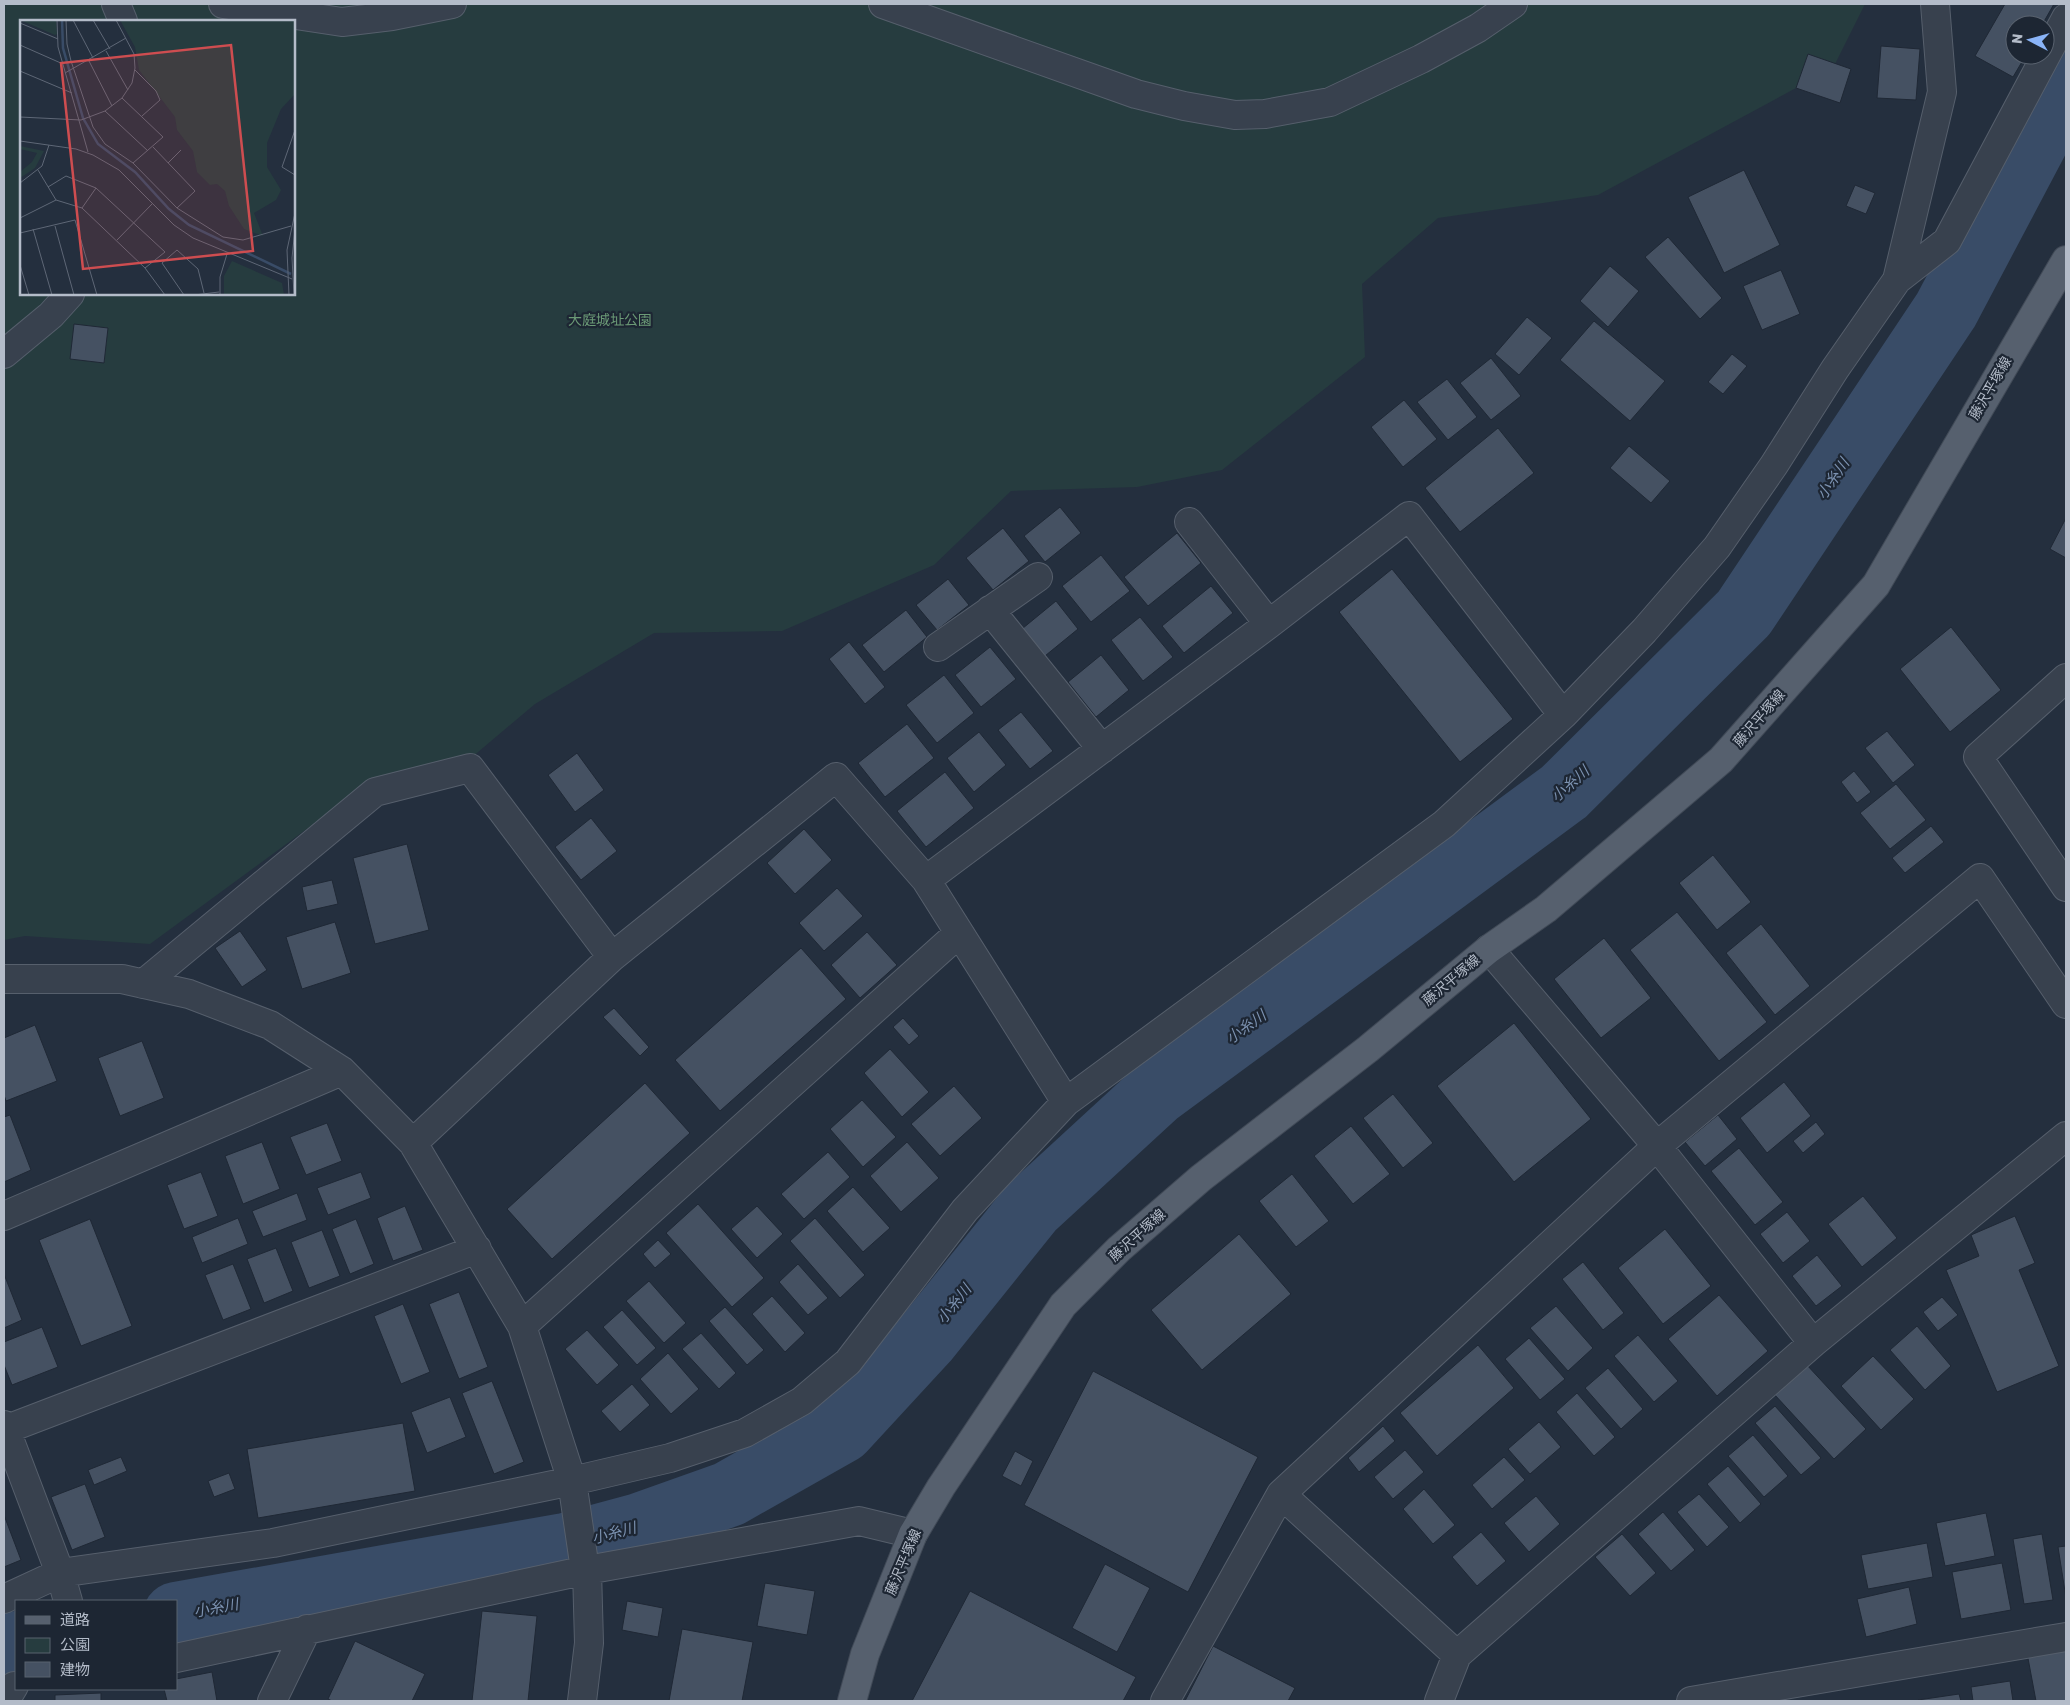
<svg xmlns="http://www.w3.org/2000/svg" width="2070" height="1705" font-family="Rubik,'Noto Sans JP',sans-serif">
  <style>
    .green { fill: #263c3f; fill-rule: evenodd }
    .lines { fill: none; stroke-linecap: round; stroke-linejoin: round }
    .river { stroke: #394c67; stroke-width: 66 }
    .building { fill: #455162; stroke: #1f2835 }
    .minor-casing { stroke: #565f6c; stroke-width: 30 }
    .major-casing { stroke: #414a57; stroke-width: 30 }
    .minor { stroke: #38414e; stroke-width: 28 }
    .major { stroke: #56606e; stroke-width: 28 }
    .labels { text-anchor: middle; stroke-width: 4.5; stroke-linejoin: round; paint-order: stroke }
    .park-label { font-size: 14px; fill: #6b9a76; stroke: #1d2633 }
    .street-label { font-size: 14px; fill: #b4bcc9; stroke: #1d2633 }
    .water-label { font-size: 15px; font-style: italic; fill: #7c92b1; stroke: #1d2633 }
    .inset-river { fill: none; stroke: #394c67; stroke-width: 2.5 }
    .inset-road { fill: none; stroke: #5e6776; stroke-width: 1 }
    .view { fill: #ce4d50; fill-opacity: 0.15; stroke: #ce4d50; stroke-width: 2.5 }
    .inset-edge { fill: none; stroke: #b4bcc9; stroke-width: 2.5 }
  </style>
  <rect width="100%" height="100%" fill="#242f3e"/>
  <path class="green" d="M4,4H1865L1833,68L1598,195L1438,218L1362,284L1365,357L1222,470L1137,487L1011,491L934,565L782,631L654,633L535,704L471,758L372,781L150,944L25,936L4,940ZM21,21H294V294H21Z"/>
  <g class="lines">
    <path class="river" d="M176,1615L565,1546L639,1526L729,1494L842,1430L925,1340L1031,1208L1156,1093L1564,792L1744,613L1946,310L2066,83
      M4,1646L16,1644"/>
  </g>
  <path class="building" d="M2005,4H2054L2042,25H2015V55H2026L2013,77L1975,56Z
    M1881,46L1920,49L1916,100L1877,98Z
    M1808,54L1851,69L1840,103L1796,88Z
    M1744,170L1780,245L1724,273L1688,197Z
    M1855,185L1875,193L1866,214L1846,206Z
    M1668,237L1722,298L1700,319L1645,257Z
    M1610,266L1639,291L1608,327L1580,301Z
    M1781,270L1800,314L1762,330L1743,286Z
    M1527,317L1552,338L1519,375L1495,354Z
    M1594,321L1665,381L1630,421L1560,360Z
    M74,324L108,328L104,363L70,359Z
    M1732,354L1747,366L1723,394L1708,382Z
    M1491,358L1521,396L1491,420L1460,383Z
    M1447,379L1477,417L1448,440L1417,402Z
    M1404,400L1437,439L1403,467L1371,427Z
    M1498,428L1534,473L1460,532L1425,488Z
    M1629,446L1670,481L1651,503L1610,468Z
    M1060,507L1081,533L1045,562L1024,536Z
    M2066,518V558L2050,549Z
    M1003,528L1029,561L993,590L966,558Z
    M1177,533L1201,563L1148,606L1124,577Z
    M1101,555L1130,591L1091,622L1062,586Z
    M1392,569L1513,719L1460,762L1339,612Z
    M948,579L969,605L937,630L916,605Z
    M1211,586L1233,613L1184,653L1162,626Z
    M1056,601L1078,629L1040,660L1017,633Z
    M906,610L927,637L884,672L862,645Z
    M1140,617L1173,657L1143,681L1111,640Z
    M1951,627L2001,690L1950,732L1900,669Z
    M849,642L885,687L865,704L829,659Z
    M990,647L1016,679L981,707L955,675Z
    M1101,655L1129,690L1096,717L1068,682Z
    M944,675L974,713L937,743L906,705Z
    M1021,712L1053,751L1030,769L998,730Z
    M907,724L934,758L885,797L858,763Z
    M1887,731L1915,765L1893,783L1865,748Z
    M979,732L1006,765L974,792L947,758Z
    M577,753L604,790L575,812L548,775Z
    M1854,771L1871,792L1857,803L1841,782Z
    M945,772L974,808L926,847L897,811Z
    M1896,784L1926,820L1890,849L1860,813Z
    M591,818L617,851L581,880L555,847Z
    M1931,826L1944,842L1905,873L1892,858Z
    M804,829L832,860L795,894L767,863Z
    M407,844L429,930L375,944L353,858Z
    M1713,855L1751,902L1717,930L1679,883Z
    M332,880L338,904L307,911L302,887Z
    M837,888L863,916L824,951L799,923Z
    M1677,912L1767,1022L1719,1061L1630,950Z
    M335,922L351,973L302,989L286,937Z
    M1761,924L1810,986L1775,1015L1726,953Z
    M240,931L267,970L242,987L215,948Z
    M867,932L897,965L860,998L831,965Z
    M1604,938L1651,998L1601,1038L1554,979Z
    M801,948L846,999L720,1111L675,1060Z
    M614,1008L649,1047L640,1056L603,1017Z
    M903,1018L919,1036L909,1045L893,1027Z
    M1514,1023L1591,1119L1514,1182L1437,1086Z
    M35,1025L57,1081L6,1101L4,1095V1038Z
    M142,1041L164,1098L120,1116L98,1058Z
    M890,1049L929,1092L902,1117L864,1073Z
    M1784,1082L1811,1116L1767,1153L1740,1118Z
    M645,1083L690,1133L552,1259L507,1209Z
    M954,1086L982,1118L940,1156L911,1124Z
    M1393,1094L1433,1143L1403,1168L1363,1118Z
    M862,1100L896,1137L863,1167L830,1129Z
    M10,1115L31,1170L4,1182V1117Z
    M1718,1115L1737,1139L1705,1166L1685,1142Z
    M1816,1122L1825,1134L1803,1153L1793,1141Z
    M327,1123L342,1161L306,1175L290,1137Z
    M1351,1126L1390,1174L1353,1204L1314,1156Z
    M262,1142L280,1189L243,1204L225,1156Z
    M907,1142L939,1178L901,1212L870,1176Z
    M1739,1148L1783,1202L1755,1225L1711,1171Z
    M828,1152L850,1177L804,1219L781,1194Z
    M201,1172L218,1216L184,1229L167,1185Z
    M361,1172L371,1198L328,1215L317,1188Z
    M1292,1174L1329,1221L1296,1247L1259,1201Z
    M853,1187L890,1228L863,1252L827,1211Z
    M297,1193L307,1220L263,1237L252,1211Z
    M1863,1196L1897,1238L1862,1267L1828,1224Z
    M698,1204L764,1278L732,1307L666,1233Z
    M405,1206L423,1250L393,1261L377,1218Z
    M757,1206L783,1234L757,1258L731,1229Z
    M1787,1212L1810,1241L1783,1263L1760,1234Z
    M2015,1216L2035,1263L2019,1270L2059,1366L1997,1392L1946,1270L1979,1256L1971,1235Z
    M238,1218L248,1244L202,1263L192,1237Z
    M815,1218L865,1275L840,1298L790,1241Z
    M90,1219L132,1326L81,1346L39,1240Z
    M356,1219L374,1264L350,1274L332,1229Z
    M1665,1229L1711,1286L1663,1324L1618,1268Z
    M322,1230L340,1276L309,1288L291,1242Z
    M1239,1234L1291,1294L1202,1370L1151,1310Z
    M658,1240L671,1254L655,1268L643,1254Z
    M276,1248L293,1291L264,1303L247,1259Z
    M1817,1255L1842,1286L1816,1306L1792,1276Z
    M1583,1262L1624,1313L1603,1330L1562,1279Z
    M233,1264L251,1309L223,1320L205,1275Z
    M798,1264L828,1298L808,1315L779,1282Z
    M4,1274L22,1320L4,1328Z
    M649,1281L686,1323L664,1343L626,1301Z
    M459,1292L488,1367L459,1379L429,1304Z
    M1719,1295L1768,1351L1717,1396L1668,1339Z
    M772,1296L805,1333L785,1352L752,1314Z
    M1942,1297L1958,1315L1938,1331L1923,1312Z
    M403,1304L430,1372L401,1384L374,1316Z
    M1556,1306L1593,1348L1568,1371L1530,1328Z
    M725,1307L764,1350L747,1365L709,1321Z
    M622,1310L656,1348L637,1365L603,1327Z
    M1917,1326L1951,1366L1925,1390L1890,1350Z
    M42,1327L58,1367L12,1385L4,1365V1342Z
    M587,1330L619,1365L597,1385L565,1349Z
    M701,1333L736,1373L719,1389L682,1349Z
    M1638,1335L1678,1381L1654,1402L1614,1356Z
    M1529,1338L1565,1379L1540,1400L1505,1359Z
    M1478,1345L1514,1388L1437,1456L1400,1413Z
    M668,1353L699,1389L671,1414L640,1379Z
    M1873,1356L1914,1399L1881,1430L1841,1386Z
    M1806,1364L1866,1429L1834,1459L1774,1394Z
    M1608,1368L1643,1409L1621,1429L1585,1388Z
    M1093,1371L1258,1457L1188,1592L1024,1505Z
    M492,1381L524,1462L494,1474L462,1393Z
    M632,1384L650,1405L620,1432L601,1411Z
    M1577,1393L1615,1437L1594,1456L1556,1412Z
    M450,1397L466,1437L427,1453L411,1412Z
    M1775,1406L1821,1458L1801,1475L1755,1423Z
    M1539,1422L1561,1447L1530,1474L1508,1449Z
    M403,1423L415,1491L258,1518L247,1449Z
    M1383,1426L1395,1441L1359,1472L1348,1458Z
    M1753,1435L1788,1476L1764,1497L1728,1456Z
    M1405,1450L1424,1472L1393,1499L1374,1477Z
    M1015,1451L1033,1461L1021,1486L1002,1476Z
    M121,1457L127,1471L94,1485L88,1470Z
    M1504,1457L1525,1480L1492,1509L1472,1485Z
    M1728,1466L1761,1504L1740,1523L1707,1484Z
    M229,1473L235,1489L214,1497L208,1481Z
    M85,1484L105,1537L72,1550L51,1497Z
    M1424,1489L1455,1525L1433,1544L1403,1509Z
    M1699,1494L1729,1527L1707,1547L1677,1512Z
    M1536,1496L1560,1524L1529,1552L1504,1523Z
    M1663,1512L1695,1550L1671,1571L1638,1534Z
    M1986,1513L1995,1556L1945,1566L1936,1523Z
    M4,1515L21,1560L4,1567Z
    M1481,1532L1506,1561L1477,1586L1452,1557Z
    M1622,1534L1656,1573L1630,1596L1595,1557Z
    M2042,1534L2053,1600L2024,1604L2013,1539Z
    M1927,1543L1933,1577L1868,1589L1861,1555Z
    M2066,1546V1598L2058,1547Z
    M2002,1563L2011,1610L1961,1619L1952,1572Z
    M1105,1564L1150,1588L1117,1652L1072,1628Z
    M765,1583L815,1591L807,1635L757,1626Z
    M1909,1587L1917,1624L1866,1637L1857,1599Z
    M970,1591L1136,1677L1123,1701H912Z
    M627,1601L663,1608L658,1637L622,1630Z
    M482,1611L537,1616L528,1701H472Z
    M682,1629L753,1642L742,1701H669Z
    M355,1641L425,1674L412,1701H332L328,1699Z
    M2066,1645V1701H2036L2027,1653Z
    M1213,1646L1295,1688L1288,1701H1185Z
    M212,1672L217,1701H167L164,1689H176V1679Z
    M2010,1681L2013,1701H1973L1971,1687Z
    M101,1693V1701H55V1695Z
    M1959,1694L1961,1701H1918V1700Z"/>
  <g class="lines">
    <g class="minor-casing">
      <path id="minor" d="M116,4L123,21
        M223,4L342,22L392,16L452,4
        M883,4L1136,94L1184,106L1235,115L1265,114L1330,102L1421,59L1478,28L1513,4
        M1897,280L1947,241L2066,18
        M4,354L51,315L70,294
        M1189,522L1269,624
        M990,610L1102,749
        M938,647L1038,577
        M2066,678L1978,757L2066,887
        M926,880L1269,624L1409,516L1563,715
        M1489,949L1657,1146L1813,1343
        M4,979H122L189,994L270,1025L342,1071L413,1143L522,1326L572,1481L583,1556L587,1570L589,1643L582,1701
        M143,984L375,792L470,768L612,957
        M413,1143L612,957L836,777L926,880L1066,1102
        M4,1216L342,1071
        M522,1326L959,933
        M4,1425L60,1573L68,1601
        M7,1429L477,1249
        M1281,1494L1457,1655
        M4,1599L60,1573L273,1543L572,1481L670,1458L745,1433L802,1401L848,1362L965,1210L1066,1102L1444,824L1563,715L1644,631L1717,547L1774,465L1835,369L1897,280L1942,92L1935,4
        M176,1658L587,1570L859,1521L913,1534
        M5,1701L14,1686
        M272,1701L307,1629
        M1165,1701L1281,1494L1657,1146L1980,878L2066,1004
        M1439,1701L1457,1655L1813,1343L2066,1136
        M1691,1701L2066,1637"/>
    </g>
    <g class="major-casing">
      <path id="major" d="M852,1701L865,1654L913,1534L941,1487L1063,1305L1119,1249L1201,1178L1368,1049L1489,949L1546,909L1721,760L1876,585L2066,260"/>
    </g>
    <use href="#minor" class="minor"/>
    <use href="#major" class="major"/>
  </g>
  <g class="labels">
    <g class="park-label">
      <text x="610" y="325">大庭城址公園</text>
    </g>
    <g class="street-label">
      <text transform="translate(1990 388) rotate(-60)" y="5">藤沢平塚線</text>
      <text transform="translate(1759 718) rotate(-49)" y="5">藤沢平塚線</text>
      <text transform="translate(1451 980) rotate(-40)" y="5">藤沢平塚線</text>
      <text transform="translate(1137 1235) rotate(-42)" y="5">藤沢平塚線</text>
      <text transform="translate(903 1562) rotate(-67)" y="5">藤沢平塚線</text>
    </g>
    <g class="water-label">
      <text transform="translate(1833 479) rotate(-56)" y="5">小糸川</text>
      <text transform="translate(1570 784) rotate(-42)" y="5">小糸川</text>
      <text transform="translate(1246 1027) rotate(-36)" y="5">小糸川</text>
      <text transform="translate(954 1304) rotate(-51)" y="5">小糸川</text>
      <text transform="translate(614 1533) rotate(-15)" y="5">小糸川</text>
      <text transform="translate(216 1608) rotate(-10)" y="5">小糸川</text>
    </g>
  </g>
  <g transform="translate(20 20)">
    <rect width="275" height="275" fill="#242f3e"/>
    <path d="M0,0H36L37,14L35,15ZM100,0H275V74L261,89L247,123V147L261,170L256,180L234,193L243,216L224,209L209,186L205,171L197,164L190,165L177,152L173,131L157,110L155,97L119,50L115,27ZM0,126L24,131L15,148L0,158V152L12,142L17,133L0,129ZM212,241L262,263L264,275H204V256Z" fill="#263c3f"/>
    <path class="inset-river" d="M42,0L43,28L63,98L78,124L115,152L149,189L169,205L271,254"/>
    <path class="inset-road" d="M37,0L38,27L68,132M46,0L47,24L51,41L73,107L85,124L113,143L157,188L203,217L223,220L271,206M53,0L73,38M73,0L90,29M0,3L38,19M0,25L43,44M86,31L108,70M69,41L92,86M115,50L136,71L140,80L122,96M0,51L52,73M45,53L106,18M102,78L143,117L113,143M85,91L128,131M0,97L61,100L85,91L102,78L112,63L115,48L114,34L96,0M275,110L262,147L275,155M0,121L56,129L73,135L99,150L154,205L173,218L272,259M133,127L175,171L157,188M148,143L161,130M18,150L36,180M0,163L22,146L29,125M28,167L46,156L76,168L145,232L125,248M62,188L76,168M0,198L36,180L62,188L125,248L145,275M35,206L54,275M13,209L32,275M0,213L55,200L77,275M97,220L132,184M0,245L9,275M164,275L142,243L157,230L178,249L184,273M174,275L199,272M200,275V257L207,234M269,275L267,230L275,193M274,275L272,238L275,209"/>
    <path class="view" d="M211,25L233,231L63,249L41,43Z"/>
    <rect width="275" height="275" class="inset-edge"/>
  </g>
  <rect width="2070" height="1705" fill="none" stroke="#b4bcc9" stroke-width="10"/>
  <rect x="15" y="1600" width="162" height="90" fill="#1d2633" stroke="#59626f"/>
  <rect x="25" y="1616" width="25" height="8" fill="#56606e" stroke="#59626f"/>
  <text x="60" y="1625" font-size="15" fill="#b4bcc9">道路</text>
  <rect x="25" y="1638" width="25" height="15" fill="#263c3f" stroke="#59626f"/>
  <text x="60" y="1650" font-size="15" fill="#b4bcc9">公園</text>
  <rect x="25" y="1662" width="25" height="15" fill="#455162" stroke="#59626f"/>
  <text x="60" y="1675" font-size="15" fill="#b4bcc9">建物</text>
  <g transform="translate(2030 40) rotate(276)"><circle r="24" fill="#1d2633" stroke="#59626f"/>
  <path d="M0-4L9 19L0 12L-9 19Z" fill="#8ab4f8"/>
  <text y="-8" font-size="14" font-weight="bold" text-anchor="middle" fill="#b4bcc9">N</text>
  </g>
</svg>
